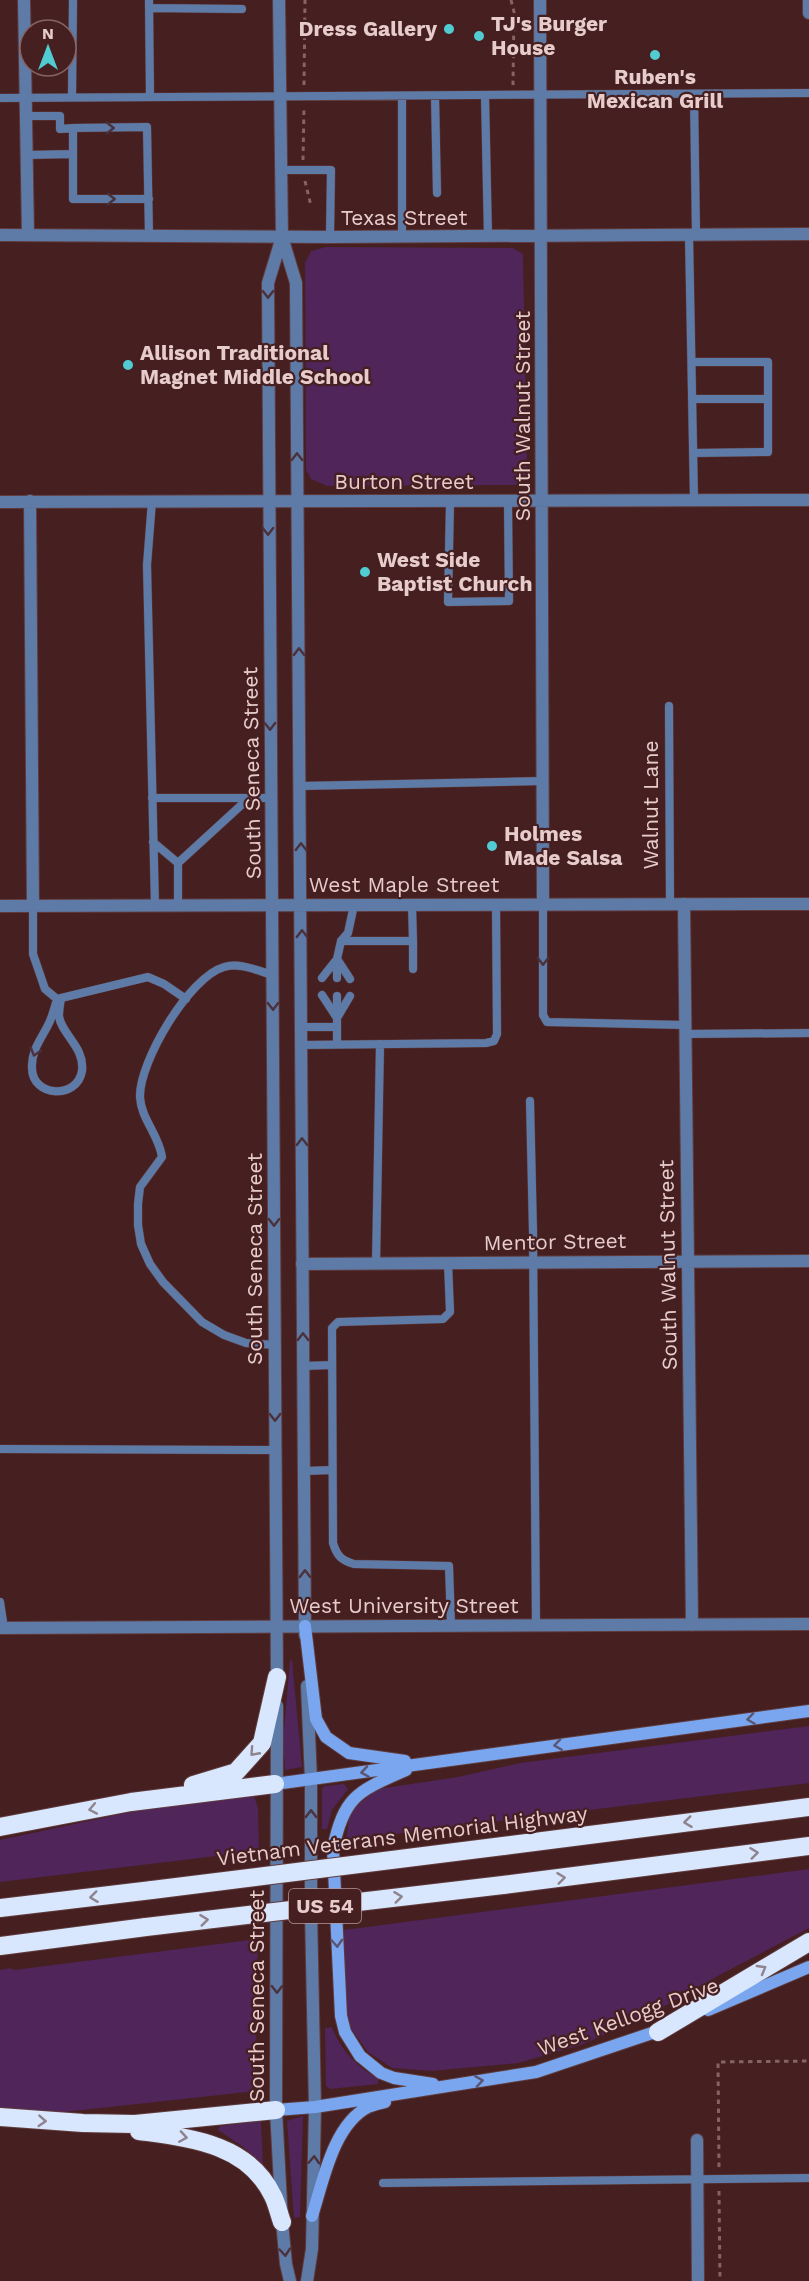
<svg xmlns="http://www.w3.org/2000/svg" width="809" height="2281" font-family="'Work Sans',sans-serif">
  <style>
    .green { fill: #4f255a }
    .lines { fill: none; stroke-linecap: round; stroke-linejoin: round }
    .service-casing { stroke: #603b3c; stroke-width: 9 }
    .minor-casing { stroke: #603b3c; stroke-width: 14 }
    .tertiary-casing { stroke: #603b3c; stroke-width: 14 }
    .secondary-casing { stroke: #603b3c; stroke-width: 14 }
    .motorway-casing { stroke: #603b3c; stroke-width: 20 }
    .path { stroke: #866365; stroke-width: 3; stroke-dasharray: 4.5 4.5; stroke-linecap: butt }
    .service { stroke: #5e7ba8; stroke-width: 8 }
    .minor { stroke: #5e7ba8; stroke-width: 12 }
    .tertiary { stroke: #5e7ba8; stroke-width: 12 }
    .secondary { stroke: #79a6ee; stroke-width: 12 }
    .motorway { stroke: #d8e7fd; stroke-width: 18 }
    .motorway-bridge-casing { stroke: #603b3c; stroke-width: 20; stroke-linecap: butt }
    .motorway-bridge { stroke: #d8e7fd; stroke-width: 18 }
    .oneway { stroke: #4b313c }
    .oneway2 { stroke: #5a5573 }
    .oneway3 { stroke: #8f838f }
    .poi-dot { fill: #51ccd2; stroke: #461f21; stroke-width: 2 }
    .labels { text-anchor: middle; stroke-width: 4.5; stroke-linejoin: round; paint-order: stroke }
    .shield { fill: #461f21; stroke: #b79899; stroke-width: 1.5 }
    .shield-label { font-size: 20px; font-weight: bold; fill: #e7cccc }
    .poi-label { font-size: 21px; font-weight: bold; fill: #e7cccc; stroke: #461f21; text-anchor: start }
    .street-label { font-size: 21px; fill: #e7cccc; stroke: #461f21 }
  </style>
  <rect width="100%" height="100%" fill="#461f21"/>
  <path class="green" d="M326,247L513,248L523,254L527,473C525,481 522,483 515,485L327,486L311,479L306,470L305,263L311,251Z
    M292,1660L302,1767L285,1770L283,1741L290,1661Z
    M809,1726V1783L346,1840L350,1815L360,1803L378,1789L458,1777L520,1763Z
    M344,1784L348,1789L332,1810L327,1829H322V1789L325,1786Z
    M254,1796L258,1808L259,1851L0,1882V1840L149,1808Z
    M809,1869V1928L714,1978L647,2016L581,2045L518,2063L431,2071L392,2068L368,2052L349,2026L345,2007L344,1930Z
    M258,1939L255,2077L259,2088L257,2091L55,2113L0,2107V1970L11,1968L14,1970Z
    M332,2027C341,2050 356,2067 378,2078V2084L330,2089L326,2086L325,2028Z
    M303,2116L300,2217L294,2218L287,2121Z
    M261,2121L263,2164L242,2146L218,2130L220,2126Z"/>
  <g class="lines">
    <g class="service-casing">
      <path id="service" d="M149,0L150,97
        M149,8L242,9
        M694,94L696,235
        M485,95L488,237
        M435,96L437,193
        M72,97L73,0
        M0,98L809,93
        M25,116H60V129L73,128V199H149
        M73,128L147,127L149,236
        M26,155L73,154
        M281,170H331L330,237
        M689,235L694,500
        M402,237V96
        M692,362H768V452L693,453
        M692,399H768
        M152,501L147,565L155,906
        M450,502L448,602L509,601L508,501
        M669,706L670,904
        M300,786L543,781
        M152,798H271
        M153,842L178,863
        M543,904V1015L547,1022L685,1025
        M33,906V954L45,989L57,999L148,977L164,984L186,999
        M178,906V863L249,798
        M341,941H413L412,905
        M413,941V969
        M273,975C258,971 240,962 224,967C189,977 139,1062 140,1097C141,1119 159,1135 162,1157L140,1187L138,1204V1225L141,1244L150,1264L163,1282L202,1322L224,1335L246,1343L275,1345
        M322,978L337,959L350,979
        M337,978V959L341,941L348,933L354,905
        M322,995L337,1018L350,996
        M337,996V1044
        M57,999C55,1006 53,1014 50,1021C43,1037 31,1049 32,1068C32,1097 77,1100 82,1071C85,1047 61,1034 59,1016C59,1011 60,1004 61,998
        M302,1027H337
        M685,1034L809,1033
        M302,1045L486,1043L494,1041L497,1034L496,904
        M530,1101L533,1232L536,1625
        M448,1263L450,1312L443,1319L338,1322L332,1328L333,1543C337,1556 341,1560 354,1564L449,1566L451,1625
        M376,1264L380,1044
        M303,1366L332,1365
        M0,1449L276,1450
        M304,1471L332,1470
        M0,1602L4,1628
        M383,2183L809,2178"/>
    </g>
    <g class="minor-casing">
      <path id="minor" d="M24,0L28,235
        M540,0L543,904
        M809,0V13
        M0,235L330,237L809,234
        M30,501L33,906
        M0,502L809,500
        M684,904L692,1625
        M302,1264L809,1261
        M0,1628L809,1624
        M697,2140L698,2281"/>
    </g>
    <g class="tertiary-casing">
      <path id="tertiary" d="M279,0L282,237L296,283L305,1635
        M0,906L809,904
        M277,1683L268,283L282,237
        M307,1686L311,1780V1911L315,2107L312,2249L307,2281
        M277,1706L276,2110L282,2222L286,2264L290,2281"/>
    </g>
    <g class="secondary-casing">
      <path id="secondary" d="M305,1626L316,1719L326,1737L349,1753L405,1761
        M406,1770C359,1791 344,1795 333,1849L341,2016L345,2032L360,2056L381,2073L394,2078L433,2084
        M275,1784L809,1711
        M708,2010L809,1967
        M276,2110L315,2107L536,2072L664,2029
        M312,2216C323,2182 333,2125 368,2107C373,2105 380,2103 385,2102"/>
    </g>
    <g class="motorway-casing">
      <path id="motorway" d="M193,1785L236,1772L262,1743L277,1677
        M0,1827L131,1802L275,1784
        M503,1846L809,1807
        M503,1885L809,1846
        M0,1908L152,1890
        M0,1946L146,1927
        M658,2032L809,1942
        M0,2117L83,2123L135,2124L276,2110
        M139,2131C189,2138 248,2143 273,2196C277,2204 279,2214 282,2222"/>
    </g>
    <path class="path" d="M511,0L514,12L513,85
      M304,85L305,0
      M303,160L304,106
      M305,181L311,206
      M719,2167L718,2062L809,2061
      M719,2191L720,2281"/>
    <use href="#service" class="service"/>
    <use href="#minor" class="minor"/>
    <use href="#tertiary" class="tertiary"/>
    <use href="#secondary" class="secondary"/>
    <use href="#motorway" class="motorway"/>
    <g class="motorway-bridge-casing">
      <path id="motorway-bridge" d="M152,1890L503,1846
        M146,1927L503,1885"/>
    </g>
    <use href="#motorway-bridge" class="motorway-bridge"/>
  </g>
  <defs><path id="oneway-chevron" d="M-2-3.5L2.5 0L-2 3.5" fill="none" stroke-width="1.6" stroke-linecap="round" stroke-linejoin="round" transform="scale(1.5)"/></defs>
  <g class="oneway">
    <use href="#oneway-chevron" transform="translate(110 128)"/>
    <use href="#oneway-chevron" transform="translate(111 199)"/>
    <use href="#oneway-chevron" transform="translate(268 294) rotate(90)"/>
    <use href="#oneway-chevron" transform="translate(297 457) rotate(-90)"/>
    <use href="#oneway-chevron" transform="translate(268 531) rotate(89)"/>
    <use href="#oneway-chevron" transform="translate(299 652) rotate(-91)"/>
    <use href="#oneway-chevron" transform="translate(270 726) rotate(89)"/>
    <use href="#oneway-chevron" transform="translate(301 847) rotate(-90)"/>
    <use href="#oneway-chevron" transform="translate(302 934) rotate(-90)"/>
    <use href="#oneway-chevron" transform="translate(543 961) rotate(90)"/>
    <use href="#oneway-chevron" transform="translate(273 1006) rotate(90)"/>
    <use href="#oneway-chevron" transform="translate(35 1052) rotate(107)"/>
    <use href="#oneway-chevron" transform="translate(302 1142) rotate(-90)"/>
    <use href="#oneway-chevron" transform="translate(274 1222) rotate(90)"/>
    <use href="#oneway-chevron" transform="translate(303 1337) rotate(-90)"/>
    <use href="#oneway-chevron" transform="translate(275 1417) rotate(90)"/>
    <use href="#oneway-chevron" transform="translate(305 1574) rotate(-90)"/>
    <use href="#oneway-chevron" transform="translate(311 1814) rotate(-90)"/>
    <use href="#oneway-chevron" transform="translate(277 1989) rotate(90)"/>
    <use href="#oneway-chevron" transform="translate(314 2160) rotate(-88)"/>
    <use href="#oneway-chevron" transform="translate(285 2252) rotate(85)"/>
  </g>
  <g class="oneway2">
    <use href="#oneway-chevron" transform="translate(751 1719) rotate(172)"/>
    <use href="#oneway-chevron" transform="translate(558 1745) rotate(172)"/>
    <use href="#oneway-chevron" transform="translate(365 1772) rotate(171)"/>
    <use href="#oneway-chevron" transform="translate(337 1943) rotate(87)"/>
    <use href="#oneway-chevron" transform="translate(479 2081) rotate(-9)"/>
  </g>
  <g class="oneway3">
    <use href="#oneway-chevron" transform="translate(254 1752) rotate(132)"/>
    <use href="#oneway-chevron" transform="translate(93 1809) rotate(169)"/>
    <use href="#oneway-chevron" transform="translate(688 1822) rotate(173)"/>
    <use href="#oneway-chevron" transform="translate(754 1853) rotate(-7)"/>
    <use href="#oneway-chevron" transform="translate(561 1878) rotate(-7)"/>
    <use href="#oneway-chevron" transform="translate(94 1897) rotate(173)"/>
    <use href="#oneway-chevron" transform="translate(398 1897) rotate(-7)"/>
    <use href="#oneway-chevron" transform="translate(204 1920) rotate(-7)"/>
    <use href="#oneway-chevron" transform="translate(762 1969) rotate(-30)"/>
    <use href="#oneway-chevron" transform="translate(42 2121) rotate(4)"/>
    <use href="#oneway-chevron" transform="translate(183 2137) rotate(9)"/>
  </g>
  <g class="poi-dot">
    <circle cx="449" cy="29" r="6"/>
    <circle cx="479" cy="36" r="6"/>
    <circle cx="655" cy="55" r="6"/>
    <circle cx="128" cy="365" r="6"/>
    <circle cx="365" cy="572" r="6"/>
    <circle cx="492" cy="846" r="6"/>
  </g>
  <g class="labels">
    <rect class="shield" x="289" y="1889" width="72" height="34" rx="4.5"/>
    <g class="shield-label">
      <text x="325" y="1913">US 54</text>
    </g>
    <g class="poi-label">
      <text x="491" y="31">TJ's Burger<tspan x="491" dy="24">House</tspan></text>
      <text x="437" y="36" text-anchor="end">Dress Gallery</text>
      <text x="655" y="84" text-anchor="middle">Ruben's<tspan x="655" dy="24">Mexican Grill</tspan></text>
      <text x="140" y="360">Allison Traditional<tspan x="140" dy="24">Magnet Middle School</tspan></text>
      <text x="377" y="567">West Side<tspan x="377" dy="24">Baptist Church</tspan></text>
      <text x="504" y="841">Holmes<tspan x="504" dy="24">Made Salsa</tspan></text>
    </g>
    <g class="street-label">
      <text x="404" y="225">Texas Street</text>
      <text transform="translate(523 416) rotate(-90)" y="7">South Walnut Street</text>
      <text x="404" y="489">Burton Street</text>
      <text transform="translate(252 773) rotate(-91)" y="7">South Seneca Street</text>
      <text transform="translate(651 805) rotate(-90)" y="7">Walnut Lane</text>
      <text x="404" y="892">West Maple Street</text>
      <text transform="translate(555 1242) rotate(-1)" y="7">Mentor Street</text>
      <text transform="translate(255 1259) rotate(-90)" y="7">South Seneca Street</text>
      <text transform="translate(668 1265) rotate(-91)" y="7">South Walnut Street</text>
      <text x="404" y="1613">West University Street</text>
      <text transform="translate(402 1836) rotate(-7)" y="7">Vietnam Veterans Memorial Highway</text>
      <text transform="translate(257 1996) rotate(-90)" y="7">South Seneca Street</text>
      <text transform="translate(628 2017) rotate(-20)" y="7">West Kellogg Drive</text>
    </g>
  </g>
  <g transform="translate(48 48)"><circle r="28" fill="#461f21" stroke="#866465" stroke-width="1.5"/>
  <path d="M0-4.5L10 22L0 15L-10 22Z" fill="#51ccd2"/>
  <text y="-9" font-size="16" font-weight="bold" text-anchor="middle" fill="#e7cccc">N</text>
  </g>
</svg>
